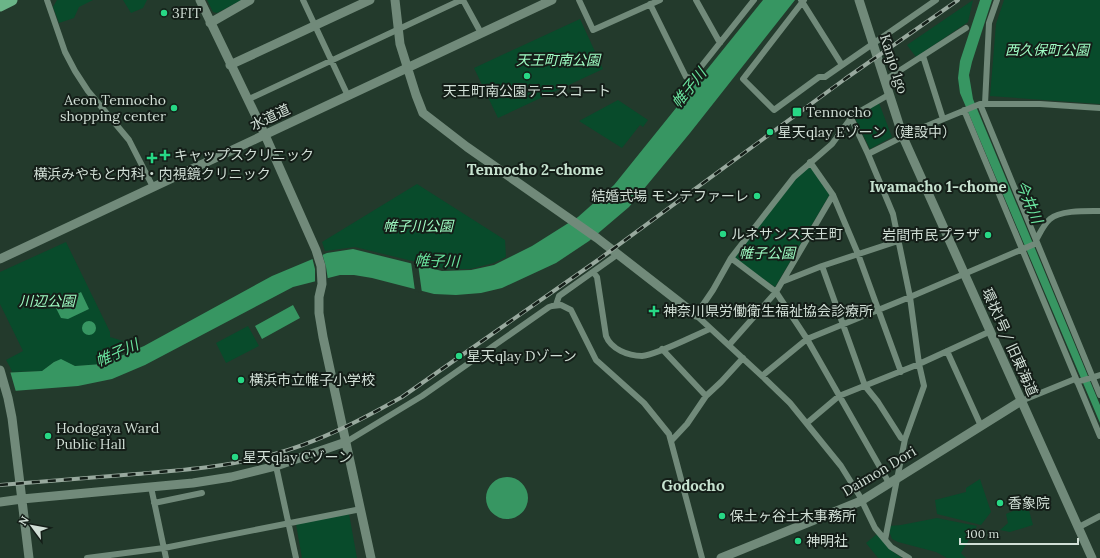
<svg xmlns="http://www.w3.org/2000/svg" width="1100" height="558" font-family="Lora,'Noto Sans JP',serif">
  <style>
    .green { fill: #084b2b }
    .water { fill: #379662 }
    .pier { fill: #233a2c }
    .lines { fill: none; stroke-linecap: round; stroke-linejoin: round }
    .street { stroke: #718a7a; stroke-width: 6 }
    .secondary { stroke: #718a7a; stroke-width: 9 }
    .highway { stroke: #6bb588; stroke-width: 11 }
    .rail-casing { stroke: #98a99e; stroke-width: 4 }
    .rail { stroke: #141e18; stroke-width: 2.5; stroke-dasharray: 8; stroke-linecap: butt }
    .poi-dot { fill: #27d885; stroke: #141e18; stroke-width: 1.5 }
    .labels { text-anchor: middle; stroke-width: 4; stroke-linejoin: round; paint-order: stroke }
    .poi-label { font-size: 14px; fill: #d1dfd6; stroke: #141e18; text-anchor: start }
    .park-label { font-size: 14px; font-style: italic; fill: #9ffcc3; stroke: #141e18 }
    .street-label { font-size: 14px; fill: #d1dfd6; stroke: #141e18 }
    .water-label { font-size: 15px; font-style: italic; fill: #6ae59f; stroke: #141e18 }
    .neighbourhood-label { font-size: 15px; font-weight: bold; fill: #c6e2cf; stroke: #141e18 }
  </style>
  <rect width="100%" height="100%" fill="#233a2c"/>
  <path class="green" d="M57,0H93L79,7L74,18L59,23L53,7Z
    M123,0H147L143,8L131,13Z
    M207,0H242L217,13L213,12Z
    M973,0L968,22L916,57L907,45Z
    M1004,0H1100V104L990,96L996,24Z
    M580,19L603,69L498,118L474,68Z
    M618,100L648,120L643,127L640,125L622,148L579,121Z
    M879,103L892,137L870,149L855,118Z
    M810,164L830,194L775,287L733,258L795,178Z
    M417,184L505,240L506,257L494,263L470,269H445L355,247L325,251L322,242Z
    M66,242L110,332V337L123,341L122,355L102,364L75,366L61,360L54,362L42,371L12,372L10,367L6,360L23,351L0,304V272Z
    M248,326L259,346L226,363L216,343Z
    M980,479L991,512L981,525L937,514L935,500L966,492V488Z
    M1027,503L1033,525L1010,532L1000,530L1008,523L1006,514L1013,511V508Z
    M349,514L357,558H302L296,524Z
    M937,518L977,526L961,553L966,558H947L936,552L898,542L892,539L889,531V526L901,525Z
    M877,534L892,551L902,558H878L866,543Z"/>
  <path class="water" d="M763,0H795L690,133L629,207L589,241L556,263L502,288L481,293L456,295L434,294L372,278L354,275H340L293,287L145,365L112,379L78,386L0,392V373L42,371L54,362L61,359L75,366L102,364L144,346L272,276L327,253L353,249L442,271L471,270L494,265L532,246L578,217L614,185Z
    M980,0H992L972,62L969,75L973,99L1100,405V423L960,93L958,78L960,61Z
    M81,292L89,309L68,319L61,318L55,306Z
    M293,305L300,318L262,339L255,326Z
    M82 328a7 7 0 1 1 14 0a7 7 0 1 1-14 0Z
    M486 498a21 21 0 1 1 42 0a21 21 0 1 1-42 0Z"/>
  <path class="pier" d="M322,253L326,267L328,280L315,283V269L312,257Z
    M411,262L418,264L422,293L415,291Z
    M0,371H10L16,392L0,394Z"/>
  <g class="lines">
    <path class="street" d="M47,0L65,52L75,71L88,91L129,140L153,187
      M303,0L348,96
      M463,0L481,33
      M579,0L593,30L660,0
      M696,0L720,43
      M801,0L842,65
      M804,0L743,79L774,110L819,77H825L936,0
      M650,4L686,77L692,78L754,0
      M923,56L943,119
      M885,80L966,28
      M890,94L857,113L851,118L832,144L794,177L731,258L713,290L696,315L762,376L790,403L841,466L859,495L875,528L891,547L909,558
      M247,100L461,0
      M980,104L1036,240
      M985,104L989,23L997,0
      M964,110L1100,436
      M851,118L868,154L893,214L910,297L919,364L924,386L905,439L885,540
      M868,154L912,132L980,104H1040L1100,108
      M810,162L833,195L858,254L901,372
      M1100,211C1087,211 1060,210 1050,219C1044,224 1040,233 1036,240L1100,395
      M731,258L776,292L807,339L889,483
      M822,266L865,386L878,402L901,438L905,439
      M593,272L597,277L606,336C611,349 628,356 642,356C657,355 695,335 710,329
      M784,281L822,266L898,241
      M556,305L559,296L618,254
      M729,345L776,292L833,195
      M662,349L706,396
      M947,351L981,426
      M762,376L807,339L910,297L1037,243
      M1077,382L1100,375
      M1021,401L1075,379
      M807,423L839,396L919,364L991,331
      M672,440L687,424L706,396L721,382L743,358
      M346,442L422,396L549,307L552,306L561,305L571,310L596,360L644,403L669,434L702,558
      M276,466L296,558
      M151,487L166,558
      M154,503L202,493
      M1079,527L1100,516
      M87,558L164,548L361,509"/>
    <path class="secondary" d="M200,0L265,135L316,250L321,266L322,284L319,297V313L323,337L371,558
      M395,0L400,44L416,95L423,113L467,147L597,238L696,315
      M859,0L903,137L1092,558
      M210,23L250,0
      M230,65L370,0
      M0,259L552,0
      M0,370L8,398L12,418L29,558
      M0,502L22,499L193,483L231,477L276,466L346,442
      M721,558L861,501L1021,401"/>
    <path class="highway" d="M0,6L12,0"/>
    <g class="rail-casing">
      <path id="rail" d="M0,485C45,481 91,478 136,474C182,470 227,467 271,455C317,443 361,420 402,397L598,260L845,79L958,0"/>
    </g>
    <use href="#rail" class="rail"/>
  </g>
  <g class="poi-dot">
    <circle cx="164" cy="13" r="4"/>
    <circle cx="527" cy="76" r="4"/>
    <circle cx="174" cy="108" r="4"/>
    <rect x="792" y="107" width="10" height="10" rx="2"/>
    <circle cx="770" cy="132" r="4"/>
    <path d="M163 149h4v4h4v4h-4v4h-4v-4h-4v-4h4z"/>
    <path d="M150 152h4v4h4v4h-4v4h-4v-4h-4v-4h4z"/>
    <circle cx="757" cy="196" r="4"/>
    <circle cx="723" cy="234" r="4"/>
    <circle cx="988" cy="235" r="4"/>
    <path d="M652 305h4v4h4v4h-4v4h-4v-4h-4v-4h4z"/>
    <circle cx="459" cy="356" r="4"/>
    <circle cx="241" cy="380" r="4"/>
    <circle cx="48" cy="436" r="4"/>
    <circle cx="235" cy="457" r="4"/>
    <circle cx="1000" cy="503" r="4"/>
    <circle cx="722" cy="516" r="4"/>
    <circle cx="798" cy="541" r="4"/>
  </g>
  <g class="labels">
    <g class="poi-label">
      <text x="172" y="18">3FIT</text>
      <text x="527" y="96" text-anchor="middle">天王町南公園テニスコート</text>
      <text x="166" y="105" text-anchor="end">Aeon Tennocho<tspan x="166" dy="16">shopping center</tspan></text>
      <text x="806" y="117">Tennocho</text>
      <text x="778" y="137">星天qlay Eゾーン（建設中）</text>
      <text x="174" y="160">キャップスクリニック</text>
      <text x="152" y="179" text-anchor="middle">横浜みやもと内科・内視鏡クリニック</text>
      <text x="749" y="201" text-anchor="end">結婚式場 モンテファーレ</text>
      <text x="731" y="239">ルネサンス天王町</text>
      <text x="980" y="240" text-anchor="end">岩間市民プラザ</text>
      <text x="663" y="316">神奈川県労働衛生福祉協会診療所</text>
      <text x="467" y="361">星天qlay Dゾーン</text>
      <text x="249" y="385">横浜市立帷子小学校</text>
      <text x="56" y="433">Hodogaya Ward<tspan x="56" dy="16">Public Hall</tspan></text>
      <text x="243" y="462">星天qlay Cゾーン</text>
      <text x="1008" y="508">香象院</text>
      <text x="730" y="521">保土ヶ谷土木事務所</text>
      <text x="806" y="546">神明社</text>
    </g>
    <g class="park-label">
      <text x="1047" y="55">西久保町公園</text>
      <text x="558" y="65">天王町南公園</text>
      <text x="418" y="231">帷子川公園</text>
      <text x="767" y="258">帷子公園</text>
      <text x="47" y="306">川辺公園</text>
    </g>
    <g class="street-label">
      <text transform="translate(894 64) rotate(72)" y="5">Kanjo 1go</text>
      <text transform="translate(270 117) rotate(-25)" y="5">水道道</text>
      <text transform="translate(1010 342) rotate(66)" y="5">環状1号/ 旧東海道</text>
      <text transform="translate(879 471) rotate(-31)" y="5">Daimon Dori</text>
    </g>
    <g class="water-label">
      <text transform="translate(689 88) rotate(-51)" y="5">帷子川</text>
      <text transform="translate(1029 202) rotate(67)" y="5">今井川</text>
      <text transform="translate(437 261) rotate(2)" y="5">帷子川</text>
      <text transform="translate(117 353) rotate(-24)" y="5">帷子川</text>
    </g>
    <g class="neighbourhood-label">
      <text x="535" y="175">Tennocho 2-chome</text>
      <text x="938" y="192">Iwamacho 1-chome</text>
      <text x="693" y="491">Godocho</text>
    </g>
  </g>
  <g transform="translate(32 526) rotate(302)" stroke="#141e18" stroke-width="3" paint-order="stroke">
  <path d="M0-3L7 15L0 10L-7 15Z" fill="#d1dfd6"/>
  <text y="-6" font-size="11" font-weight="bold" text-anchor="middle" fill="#d1dfd6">N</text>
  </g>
  <path d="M960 538v6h118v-6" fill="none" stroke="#d1dfd6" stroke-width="2"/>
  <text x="966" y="538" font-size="12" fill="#d1dfd6" stroke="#141e18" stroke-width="3" paint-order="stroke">100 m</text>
</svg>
